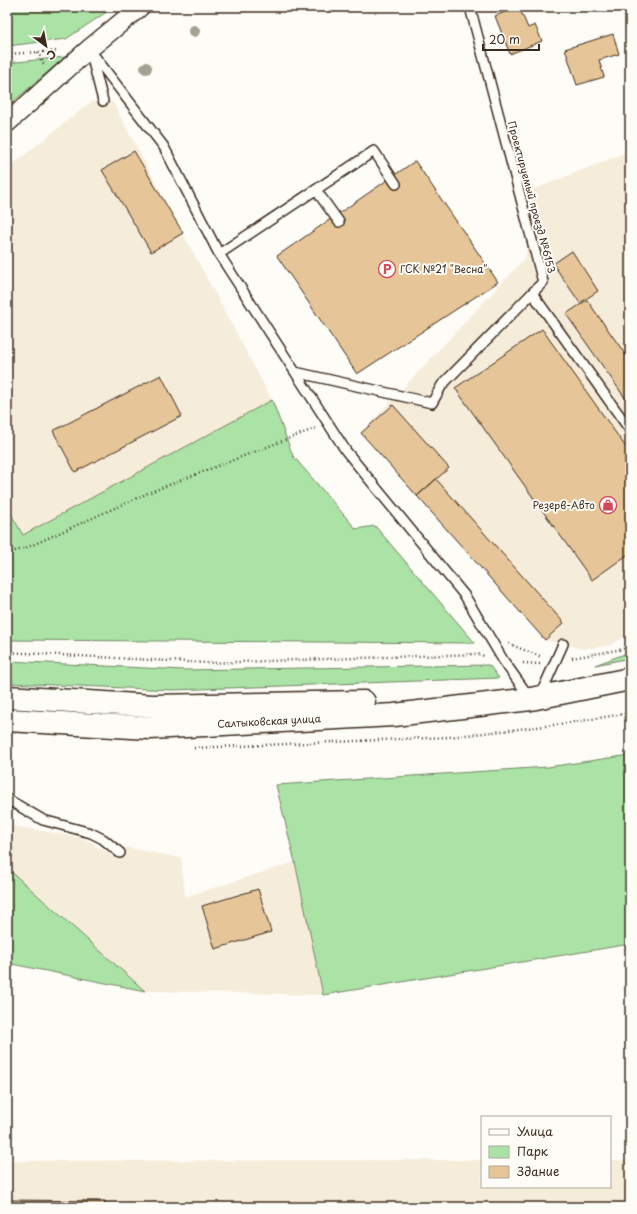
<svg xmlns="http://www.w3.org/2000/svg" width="637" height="1214" font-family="'Playpen Sans',sans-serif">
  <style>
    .built { fill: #f6ecda }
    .green { fill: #abe3a7; stroke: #738662 }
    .building { fill: #e6c698; stroke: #3b2a1e }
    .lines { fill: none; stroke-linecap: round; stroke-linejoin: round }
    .lane-casing { stroke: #3b2a1e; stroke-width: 12 }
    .street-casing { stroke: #3b2a1e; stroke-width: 21 }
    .secondary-casing { stroke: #3b2a1e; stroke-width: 25 }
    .path { stroke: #3b2a1e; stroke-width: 2.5; stroke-dasharray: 1 3; stroke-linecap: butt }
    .lane { stroke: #fdfcf7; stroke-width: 9 }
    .street { stroke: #fdfcf7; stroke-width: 18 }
    .secondary { stroke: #fdfcf7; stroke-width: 22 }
    .tree { fill: #a2a292 }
    .labels { text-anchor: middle; stroke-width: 4; stroke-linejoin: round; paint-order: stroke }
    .street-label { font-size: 10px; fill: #3b2a1e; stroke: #fdfcf7 }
    .poi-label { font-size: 10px; fill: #3b2a1e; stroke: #fdfcf7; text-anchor: start }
  </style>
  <rect width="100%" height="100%" fill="#fdfcf7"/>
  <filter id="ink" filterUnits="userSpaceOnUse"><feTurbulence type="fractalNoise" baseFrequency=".025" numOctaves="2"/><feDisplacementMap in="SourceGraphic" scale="8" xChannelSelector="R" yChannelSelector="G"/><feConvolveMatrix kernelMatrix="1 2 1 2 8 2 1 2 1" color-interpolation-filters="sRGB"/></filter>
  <g filter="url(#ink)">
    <path class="built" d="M112,101L272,400L23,536L7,507V169L91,102Z
      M630,151V633L611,645L584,649L545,640L361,433L526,257L532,190Z
      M7,825L83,838L117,858L124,847L181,858L185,897L295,862L323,995L145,991L7,868Z
      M482,1160V1187H610V1160H630V1207H7V1161Z"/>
    <path class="green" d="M7,7H114L66,39L7,46Z
      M65,57L7,107V63Z
      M272,400L293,456L356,529L375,526L475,643L7,640V507L23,535Z
      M630,652V658L595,665Z
      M7,661L184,670L489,665L499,678L173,690L7,683Z
      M630,755V944L323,995L295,862L276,785L548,767Z
      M7,868L145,991L7,963Z"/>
    <path class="building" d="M518,7H519L528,28L535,25L542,41L510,54L495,16Z
      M613,34L619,54L599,60L604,77L577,85L565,49Z
      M134,151L183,233L151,252L102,170Z
      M415,161L498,282L357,374L277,256Z
      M572,251L598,291L580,303L553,264Z
      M587,300L630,361V405L566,314Z
      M542,329L630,453V553L592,580L455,388Z
      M161,375L182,416L75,472L53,431Z
      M393,405L449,468L417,496L361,433Z
      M436,479L564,623L545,640L417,496Z
      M258,889L271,932L215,949L202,906Z
      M7,1200L105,1201V1207H7Z"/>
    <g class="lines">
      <g class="lane-casing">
        <path id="lane" d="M89,49L164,147L219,254L374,151L396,184
          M91,54L103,101
          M316,190L339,222
          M219,254L346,451L465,596L503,660L530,698
          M532,293L630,430
          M295,372L432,403L442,385L543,282L470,7
          M540,696L563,644
          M7,799L43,820L91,833L103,839L120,853"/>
      </g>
      <g class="street-casing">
        <path id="street" d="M7,123L89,49L140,7"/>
      </g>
      <g class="secondary-casing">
        <path id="secondary" d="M7,697L153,706L364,702
          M7,720L150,728L394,715L531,699L630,679"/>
      </g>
      <path class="path" d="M38,52L44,65
        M7,54L58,51
        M7,553L26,548L148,493L316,428
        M509,644L542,657
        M7,652L206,663L478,654L484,656
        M572,658L623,649L630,646
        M523,663L540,664
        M194,748L449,737L554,725L630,713"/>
      <use href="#lane" class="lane"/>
      <use href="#street" class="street"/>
      <use href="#secondary" class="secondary"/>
    </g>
    <g class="tree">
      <circle cx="194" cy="31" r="6"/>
      <circle cx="146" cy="68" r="6"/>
    </g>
  </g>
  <defs>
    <g id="parking-ring" transform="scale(0.9)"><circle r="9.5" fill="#fdfcf7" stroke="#d1495b" stroke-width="1.5"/><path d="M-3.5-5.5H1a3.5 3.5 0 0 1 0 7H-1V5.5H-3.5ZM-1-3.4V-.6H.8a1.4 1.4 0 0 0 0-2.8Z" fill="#d1495b"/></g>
    <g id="shop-ring" transform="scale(0.9)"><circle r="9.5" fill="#fdfcf7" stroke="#d1495b" stroke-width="1.5"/><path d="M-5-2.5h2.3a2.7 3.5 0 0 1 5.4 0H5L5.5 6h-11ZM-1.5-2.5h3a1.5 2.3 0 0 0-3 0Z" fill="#d1495b"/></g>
  </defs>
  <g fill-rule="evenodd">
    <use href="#parking-ring" x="387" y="269"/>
    <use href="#shop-ring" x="608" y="505"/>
  </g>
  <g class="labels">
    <g class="street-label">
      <text transform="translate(532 197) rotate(75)" y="4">Проектируемый проезд №6153</text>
      <text transform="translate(269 721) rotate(-3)" y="4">Салтыковская улица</text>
    </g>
    <g class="poi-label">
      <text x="400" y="273">ГСК №21 "Весна"</text>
      <text x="595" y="509" text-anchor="end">Резерв-Авто</text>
    </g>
  </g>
  <rect width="637" height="1214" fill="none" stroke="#fdfcf7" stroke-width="24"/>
  <rect x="12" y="12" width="613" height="1190" fill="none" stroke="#3b2a1e" stroke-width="1.5" filter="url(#ink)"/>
  <rect x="481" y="1116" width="130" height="72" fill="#fdfcf7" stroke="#afa8a0"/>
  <rect x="489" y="1129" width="20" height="6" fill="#fdfcf7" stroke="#afa8a0"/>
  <text x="517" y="1136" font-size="12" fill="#3b2a1e">Улица</text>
  <rect x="489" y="1146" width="20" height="12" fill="#abe3a7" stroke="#afa8a0"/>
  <text x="517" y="1156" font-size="12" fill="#3b2a1e">Парк</text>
  <rect x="489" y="1166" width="20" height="12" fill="#e6c698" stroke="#afa8a0"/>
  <text x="517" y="1176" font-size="12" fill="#3b2a1e">Здание</text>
  <g transform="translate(46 46) rotate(148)" stroke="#fdfcf7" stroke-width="3" paint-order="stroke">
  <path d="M0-3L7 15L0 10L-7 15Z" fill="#3b2a1e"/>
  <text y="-6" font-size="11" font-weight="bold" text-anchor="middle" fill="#3b2a1e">С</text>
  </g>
  <path d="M483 44v6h56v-6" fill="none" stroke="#3b2a1e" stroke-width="2"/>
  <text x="489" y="44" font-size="12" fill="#3b2a1e" stroke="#fdfcf7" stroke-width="3" paint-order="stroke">20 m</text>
</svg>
